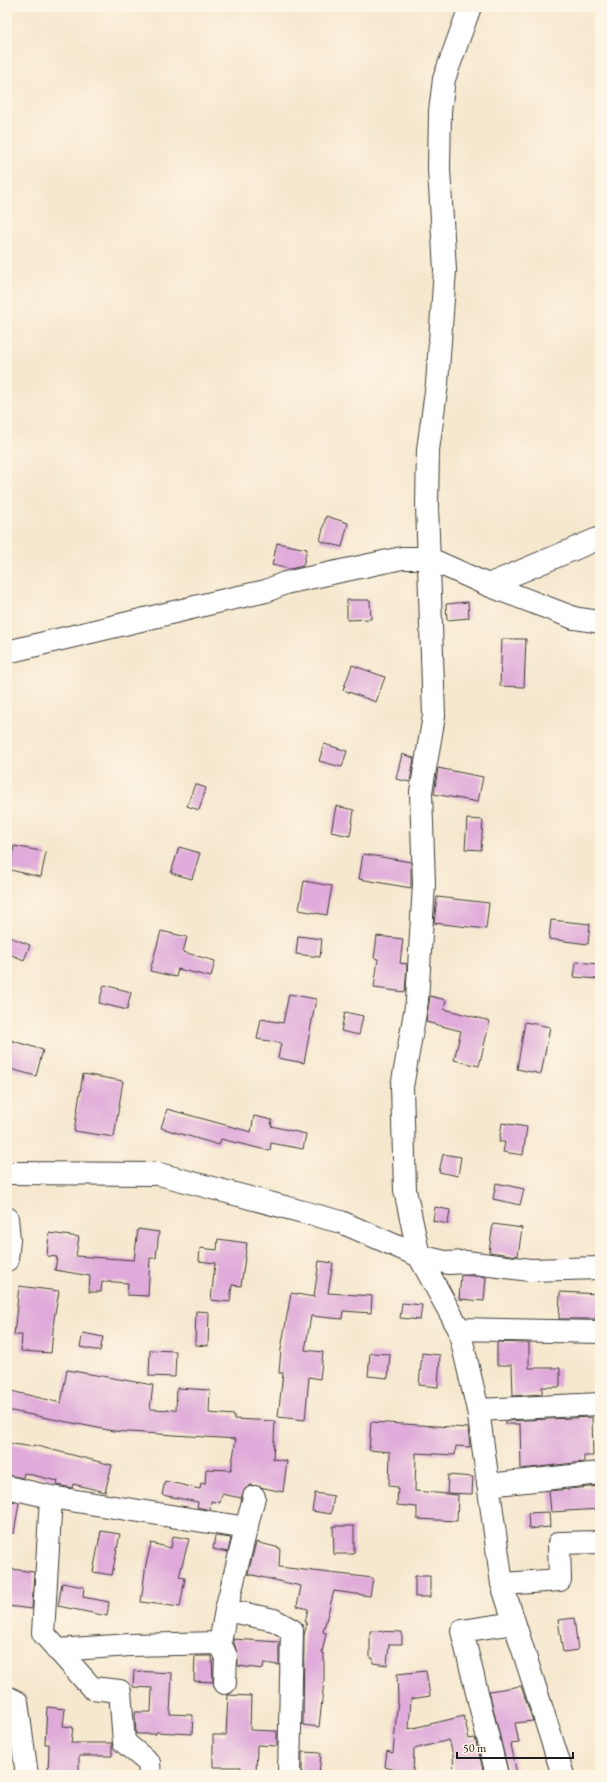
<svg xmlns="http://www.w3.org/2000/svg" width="607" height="1782" font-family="'EB Garamond',serif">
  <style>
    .building { fill: #e0abda }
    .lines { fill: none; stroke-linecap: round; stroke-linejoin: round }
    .minor-casing { stroke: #3d3b37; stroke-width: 24 }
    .minor { stroke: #fff; stroke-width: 22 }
  </style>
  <rect width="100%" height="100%" fill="#fcf5e5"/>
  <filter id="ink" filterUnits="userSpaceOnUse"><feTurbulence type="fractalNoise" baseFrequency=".025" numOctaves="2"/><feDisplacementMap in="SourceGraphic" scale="8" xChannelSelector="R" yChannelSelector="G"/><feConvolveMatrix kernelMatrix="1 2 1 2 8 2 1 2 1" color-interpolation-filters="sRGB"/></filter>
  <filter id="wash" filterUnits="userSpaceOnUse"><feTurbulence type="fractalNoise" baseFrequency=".012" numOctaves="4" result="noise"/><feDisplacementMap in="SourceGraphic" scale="16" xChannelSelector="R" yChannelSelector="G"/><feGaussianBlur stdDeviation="0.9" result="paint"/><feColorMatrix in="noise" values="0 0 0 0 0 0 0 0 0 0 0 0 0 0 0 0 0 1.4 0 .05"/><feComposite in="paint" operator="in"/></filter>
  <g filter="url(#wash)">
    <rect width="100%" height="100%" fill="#f6e8cf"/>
    <g id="blocks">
      <path class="building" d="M326,516L348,523L342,547L320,541Z
        M277,543L307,549L303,566L290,569L272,565Z
        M347,600H370L371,619L347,620Z
        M468,602L469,618L447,620L446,604Z
        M502,639H526L524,687L500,686Z
        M352,665L385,677L376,702L343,690Z
        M324,744L347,751L342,767L319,761Z
        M402,754L414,758L410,782L396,779Z
        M438,768L483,777L478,802L434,794Z
        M195,784L206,788L199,810L187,806Z
        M336,806L354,810L350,836L331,832Z
        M467,819L483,820L481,850L465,849Z
        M14,846L46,852L41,877L10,870Z
        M179,847L200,853L192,879L171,873Z
        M363,854L411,862V888L359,879Z
        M304,881L332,886L327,915L299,910Z
        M437,897L489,903L486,929L434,923Z
        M551,920L590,924L588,944L549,939Z
        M161,931L187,937L183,952L215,961L211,977L178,969L176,977L150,971Z
        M7,936L30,945L24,960L7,953Z
        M298,936L322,939L320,957L296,954Z
        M377,936L403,939L400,963L407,964L405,992L374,988L378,959L374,958Z
        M576,962L599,964L598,979L574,977Z
        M104,985L131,992L127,1010L99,1003Z
        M289,994L316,999L304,1063L278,1058L281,1043L257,1039L261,1019L283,1023Z
        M430,996L446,1000L444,1009L490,1021L479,1066L454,1060L461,1031L426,1022Z
        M345,1012L363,1016L359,1035L341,1031Z
        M525,1022L550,1027L541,1074L517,1069Z
        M10,1040L43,1050L36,1076L7,1068V1050Z
        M83,1074L123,1081L114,1137L74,1131Z
        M167,1109L251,1132L254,1116L272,1120L271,1126L306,1134L303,1149L271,1143L270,1151L221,1139L219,1145L161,1128Z
        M502,1123L527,1127L523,1155L503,1152L505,1142H499Z
        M443,1154L461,1157L458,1176L439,1172Z
        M496,1183L524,1189L520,1205L493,1199Z
        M435,1207L450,1210L448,1224L433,1221Z
        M493,1224L522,1228L518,1256L489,1252Z
        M138,1229L159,1232L156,1258H150L148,1296L127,1295L128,1283L102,1281L101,1292H89L90,1276L55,1270L57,1257L47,1256L49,1233L79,1237L76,1256L134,1260Z
        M218,1239L247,1243L241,1286L232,1285L230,1302L211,1300L215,1263L199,1261L200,1248L217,1250Z
        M319,1261L333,1263L328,1293L372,1296L371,1313L343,1311L342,1319L311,1316L305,1350L323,1352L320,1379L309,1377L305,1420L278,1417L283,1373H279L281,1349L291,1293L314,1297Z
        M461,1275L486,1277L484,1301L459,1299Z
        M19,1286L59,1291L54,1319L51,1353L21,1351L22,1335H14Z
        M560,1292L600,1294V1319H559Z
        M402,1303L422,1305L420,1320L400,1318Z
        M196,1311L209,1312L208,1346L195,1345Z
        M83,1333L103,1337L100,1351L80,1347Z
        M497,1342L529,1343V1368H560V1387H542V1394L513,1396L512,1365H497Z
        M150,1350L176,1351L175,1377L149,1376Z
        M370,1353L390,1354L388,1378L368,1376Z
        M422,1353L440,1355L438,1387L419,1385Z
        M67,1370L153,1385L150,1409L176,1410L177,1388L210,1390L209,1413L234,1415V1419L275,1421L273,1459L287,1461L283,1492L251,1485L245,1489L241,1498L222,1494L220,1503L211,1501L210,1510L197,1507L198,1502L162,1495L165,1481L200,1489L201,1483L205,1484L206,1469L231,1470L236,1439L113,1431L7,1410V1390L61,1403Z
        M592,1417L593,1456H584V1462L521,1469L520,1424H505V1421Z
        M371,1422L468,1428L470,1447L456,1446L455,1455L416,1453L415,1491L458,1495L457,1521L417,1519V1507L397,1505L398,1487L389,1486L390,1452L369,1450Z
        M7,1443L33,1447V1445L112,1465L105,1492L73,1484L72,1488L57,1485L58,1481L24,1473L23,1478L7,1475Z
        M448,1475L473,1477L472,1494L447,1493Z
        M600,1486V1509L551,1512L549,1491Z
        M315,1493L334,1496L331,1514L312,1511Z
        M7,1500L19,1503L14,1533H7Z
        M549,1512L550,1527L529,1529L528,1513Z
        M333,1526H354V1554H334Z
        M101,1531L120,1534L112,1575L93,1572Z
        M173,1536L189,1539L179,1577L185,1578L180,1607L141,1602L146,1564L151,1543L171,1548Z
        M215,1536L231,1538L228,1552L213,1549Z
        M256,1542L280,1548L279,1567L373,1578L370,1596L334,1591L323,1632L326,1633L322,1653H324V1681L319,1727L303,1725L304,1635L307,1624L305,1623L308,1609L297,1606L301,1586L248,1574Z
        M12,1569L34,1572L32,1609L8,1606Z
        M415,1576H430V1597H415Z
        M62,1583L84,1587L83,1597L109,1602L107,1616L58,1606Z
        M574,1618L578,1650L563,1652L558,1620Z
        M370,1631L402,1632V1644H389L387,1665L373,1663V1658H370Z
        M233,1639L279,1642V1665L264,1663L263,1669L238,1666V1656Z
        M195,1656H212L213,1682L194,1681Z
        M134,1671L172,1673L170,1714L193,1715L192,1734L156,1732V1734H136L135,1712H151L152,1688L133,1687Z
        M426,1671L430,1696L411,1699L409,1729L464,1716L469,1739L475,1738L484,1773L454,1775L453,1755L449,1740L414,1749L413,1775H395V1770L385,1767L387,1751L393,1753L398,1698L397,1674Z
        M521,1686L533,1721L515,1723L519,1743L511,1744L517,1775H509L489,1691Z
        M228,1695L251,1696L250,1730L277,1731V1746L257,1745L256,1775H241V1767H213V1735H226Z
        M47,1707L65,1709L63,1726L73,1727L71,1743H112V1756H79V1775H48L49,1744H45Z
        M302,1752L321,1753L319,1775H302Z"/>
    </g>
  </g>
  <g filter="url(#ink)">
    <use href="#blocks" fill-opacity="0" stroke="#3d3b37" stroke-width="1"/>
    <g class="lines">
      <g class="minor-casing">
        <path id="minor" d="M470,7L444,79L440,111L439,169L445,270L437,384L428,450L427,505L434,716L421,792L424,884L417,1001L402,1087L405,1190L419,1256L459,1329L478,1410L502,1584L563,1775
          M488,585L574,618L600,622
          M7,652L212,603L266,591L285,583L402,558H428L488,585L600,538
          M7,1173L159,1174L341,1222L419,1256L449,1263L466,1262L530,1270L600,1268
          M7,1218L9,1239L7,1260
          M459,1329L600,1332
          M478,1410L600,1404
          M488,1485L600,1473
          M7,1487L51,1497L43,1633L92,1688L120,1691L124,1742L149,1763L150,1775
          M51,1497L247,1528
          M502,1584L560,1580L559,1543L600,1542
          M226,1610L254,1497
          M57,1650L130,1645L220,1643
          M225,1683L226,1656L220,1643L226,1610L274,1620L292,1630L289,1775
          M7,1697L17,1702L27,1775
          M497,1775L462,1631L514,1623"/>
      </g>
      <use href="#minor" class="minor"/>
    </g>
  </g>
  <rect width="607" height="1782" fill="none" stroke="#fcf5e5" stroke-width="24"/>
  <path d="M457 1752v6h116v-6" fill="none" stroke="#1c1c1c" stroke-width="2"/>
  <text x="463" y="1752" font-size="12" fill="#1c1c1c" stroke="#fcf5e5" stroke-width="3" paint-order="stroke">50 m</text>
</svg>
